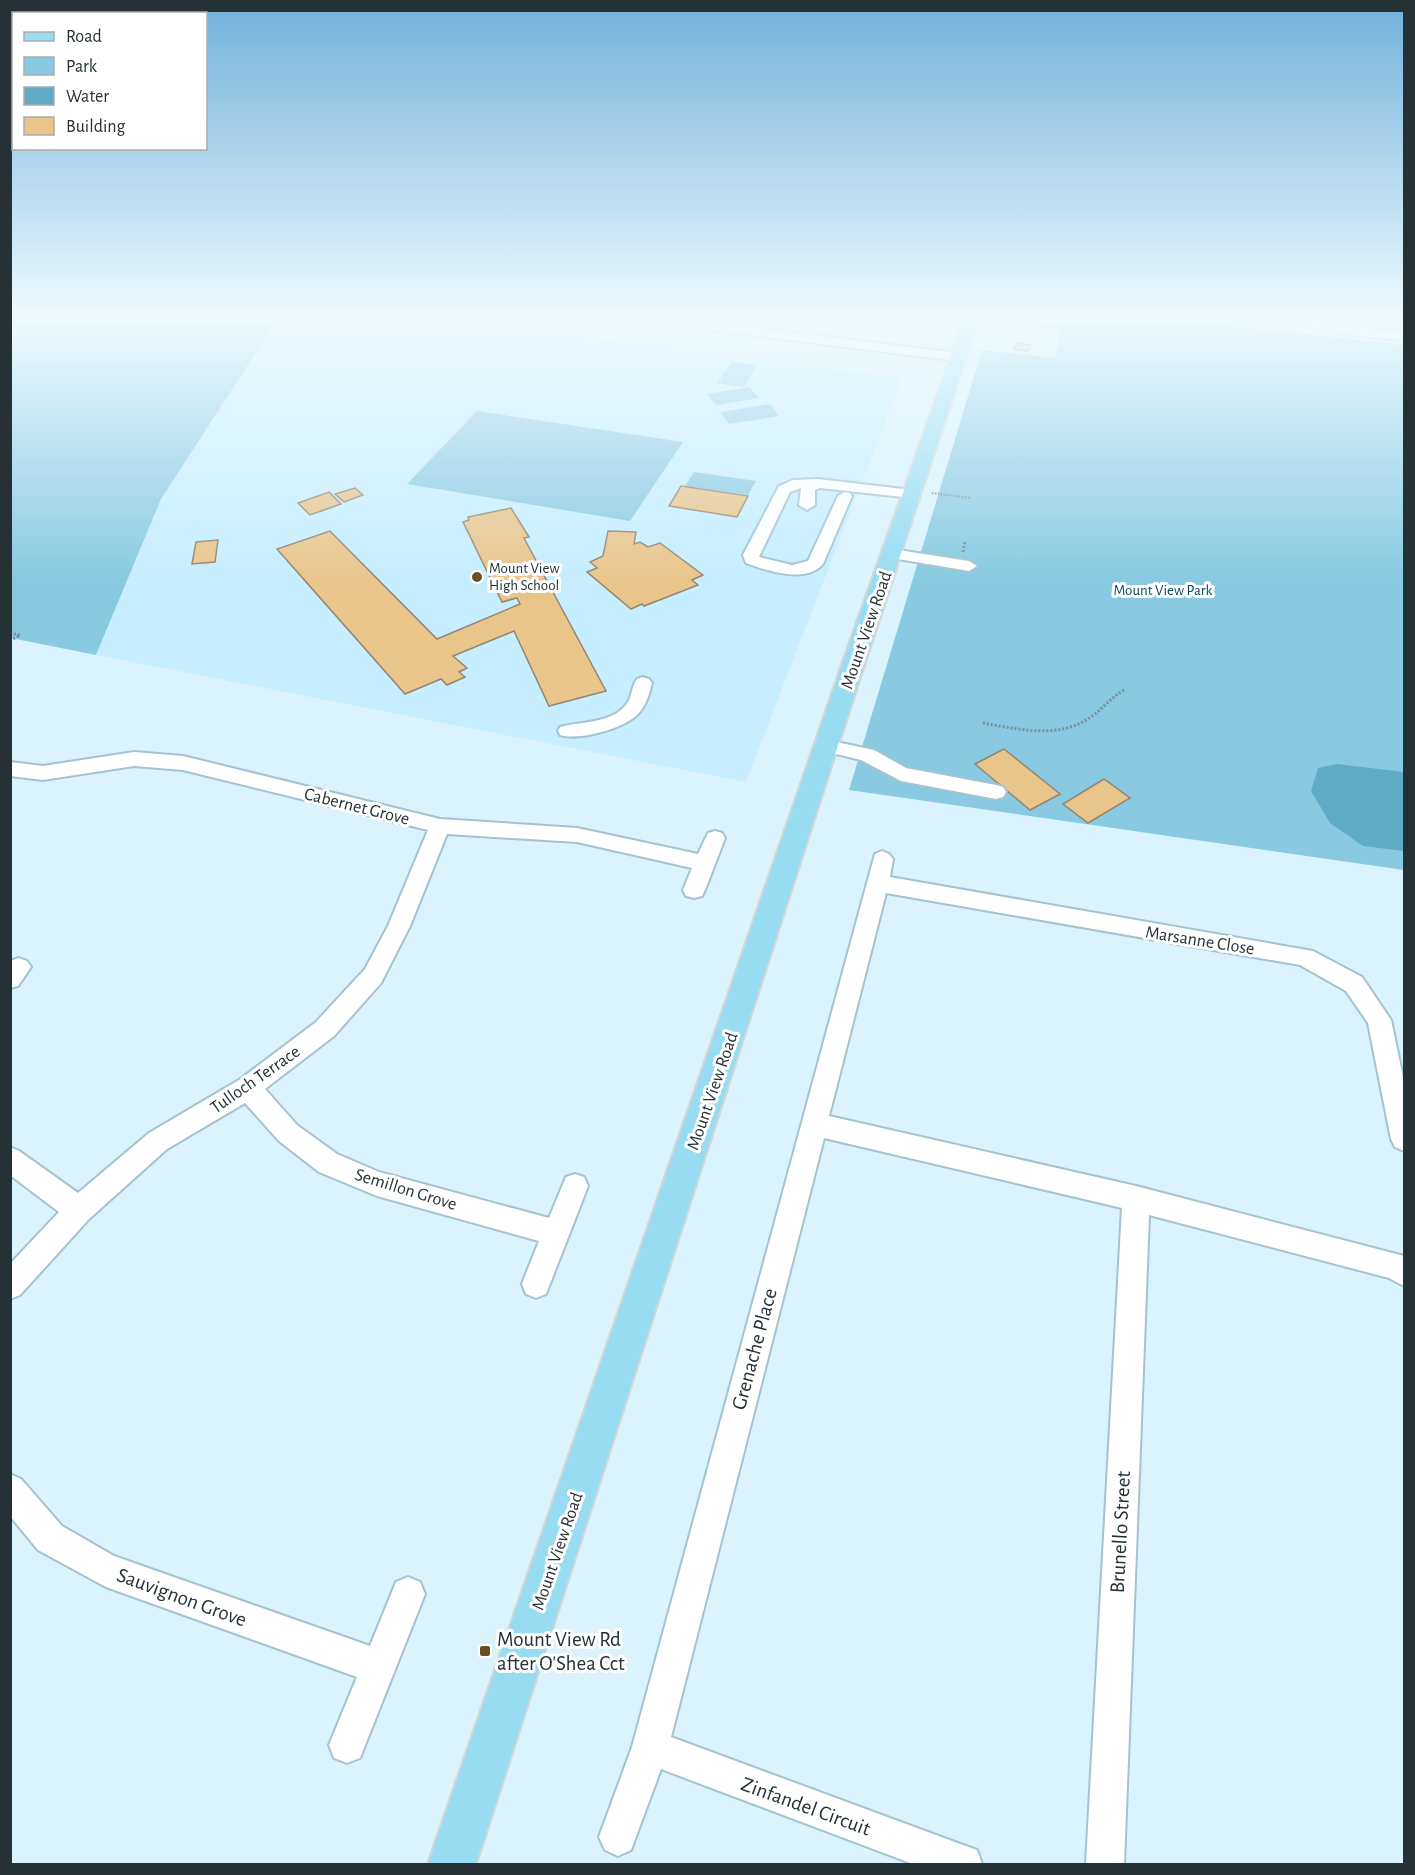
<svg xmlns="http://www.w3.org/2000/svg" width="1415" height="1875" font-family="'Alegreya Sans',sans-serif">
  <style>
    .built { fill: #c6eefe }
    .green { fill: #89cae2 }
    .water { fill: #60abc5 }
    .building { fill: #e9c58c; stroke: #958670; stroke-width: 1.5 }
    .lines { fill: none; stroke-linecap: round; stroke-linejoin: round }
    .minor-casing { stroke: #a4c3cf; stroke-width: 4 }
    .major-casing { stroke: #d3d6d7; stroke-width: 4 }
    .path-far1 { stroke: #7d8f96; stroke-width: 2; stroke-dasharray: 1.5 1.5; stroke-linecap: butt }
    .path { stroke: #7d8f96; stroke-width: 3; stroke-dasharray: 2 2; stroke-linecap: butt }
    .minor { fill: #fff; fill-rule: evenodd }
    .major { fill: #98dcf2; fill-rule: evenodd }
    .poi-dot { fill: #6c5023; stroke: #fff; stroke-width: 2 }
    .labels { text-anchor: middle; stroke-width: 6; stroke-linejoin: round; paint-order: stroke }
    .far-poi-label { font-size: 15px; fill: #253135; stroke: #fff; text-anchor: start }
    .far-park-label { font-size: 15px; fill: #084b5e; stroke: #fff }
    .street-label { font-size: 18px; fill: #253135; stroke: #fff }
    .near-street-label { font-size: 21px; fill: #253135; stroke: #fff }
    .near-poi-label { font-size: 21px; fill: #253135; stroke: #fff; text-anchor: start }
  </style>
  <rect width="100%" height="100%" fill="#daf3fd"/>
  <path class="built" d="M279,317H428L902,378L746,782L96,655L161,499Z"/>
  <path class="green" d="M10,317H279L161,499L96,655L11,638Z
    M859,317H957L953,328Z
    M993,317H1151L1404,345V870L849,790L982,350L1055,358L1061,330L992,322Z
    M732,362L757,365L744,387L717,383Z
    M749,387L759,398L716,405L707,394Z
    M770,404L779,416L729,424L720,412Z
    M477,411L683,442L630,521L407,484Z
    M694,472L756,481L748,495L685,486Z"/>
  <path class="water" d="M1337,764L1404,772V851L1363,846L1330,823L1311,791L1318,768Z"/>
  <path class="building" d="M1017,343L1031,345L1028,351L1014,349Z
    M681,486L748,496L737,517L669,506Z
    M355,488L363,495L344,502L335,494Z
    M329,492L341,504L310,515L298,503Z
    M511,508L529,537L524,538L606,691L549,706L514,631L453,656L467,668L459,672L465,677L447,685L441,679L405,694L277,549L330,531L437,639L520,604L517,598L502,602L463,522L469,520L468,517Z
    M608,531L636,532L634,544L640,542L648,547L660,543L703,575L692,580L698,585L644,606L642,604L631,609L587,572L597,568L590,562L603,556Z
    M218,540L215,562L192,564L196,542Z
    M1004,749L1060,794L1030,810L975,764Z
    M1104,779L1130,798L1088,823L1063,804Z"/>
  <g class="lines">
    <g class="minor-casing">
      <path id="minor" d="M631,317H665L959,353L965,357L959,361L637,321Z
        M1286,317H1304L1348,327L1404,332V340C1380,338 1303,332 1286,317Z
        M818,479L912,490L919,494L912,498L820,488L815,490V505L807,510L799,505L801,488L790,492L759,557L792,565L808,561L838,496L845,492L850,493L852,496L823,564C806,584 767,571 746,563L743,555L779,486L793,480Z
        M892,549L969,561L977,566L969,571L886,557L884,554L886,551Z
        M643,677L649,679L652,683C649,694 647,704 639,713C626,728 580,741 560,735L558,731L560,727C582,721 614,724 628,702C632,695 632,686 637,679Z
        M827,740L874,750L906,768L996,785L1003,787L1006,792L1003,797L996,799L901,781L861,760L820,750L817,746L820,742Z
        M134,752L183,756L440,819L577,828L698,854L708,833L715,831L722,833L725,838L705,890L702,896L694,898L686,896L683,890L692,868L577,842L447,834L410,926L381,983L334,1036L265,1089L297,1125L337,1154L379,1172L549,1218L566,1177L575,1174L584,1177L588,1186L546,1294L536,1298L526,1294L522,1284L539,1241L377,1196L319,1172L279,1141L245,1103L167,1149L89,1219L20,1295L10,1299V1264L59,1212L10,1175V1147L19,1151L78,1193L149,1133L239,1080L316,1022L365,969L388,926L428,830L183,770L134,766L43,780L10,776V762L43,766Z
        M882,851L889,854L893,859L890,877L1313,951L1362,977L1391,1020L1404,1082V1151L1395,1147L1391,1139L1368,1023L1346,991L1300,965L886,893L829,1116L1136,1186L1404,1256V1286L1389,1278L1149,1215L1124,1864H1086L1122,1208L824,1138L671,1737L963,1845L977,1850L982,1864H913L661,1769L631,1850L618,1856L605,1850L599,1837L632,1747L867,883L875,854Z
        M19,958L27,961L31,967L18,986L10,988V961Z
        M10,1474L21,1479L62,1526L114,1556L370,1646L396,1582L408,1577L420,1582L425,1594L360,1758L347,1763L334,1758L329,1745L357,1677L106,1587L38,1550L10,1516Z"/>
    </g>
    <g class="major-casing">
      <path id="major" d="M965,317H979L864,665L476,1864H428L842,665Z"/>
    </g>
    <path class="path-far1" d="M932,493L971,498"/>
    <path class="path" d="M963,552L965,541
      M10,633L20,635L10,641
      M983,723C1017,729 1056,739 1088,719C1101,711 1110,698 1124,690"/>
    <use href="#minor" class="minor"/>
    <use href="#major" class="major"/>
  </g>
  <linearGradient id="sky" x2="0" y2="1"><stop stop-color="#71b0da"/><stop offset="0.55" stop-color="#eefafe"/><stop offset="1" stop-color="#eefafe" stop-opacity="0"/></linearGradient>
  <rect width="1415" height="579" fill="url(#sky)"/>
  <g class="poi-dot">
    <circle cx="477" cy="577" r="6"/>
    <rect x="479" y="1645" width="12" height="12" rx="3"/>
  </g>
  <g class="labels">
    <g class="far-poi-label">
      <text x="489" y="573">Mount View<tspan x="489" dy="17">High School</tspan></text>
    </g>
    <g class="far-park-label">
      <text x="1163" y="595">Mount View Park</text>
    </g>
    <g class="street-label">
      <text transform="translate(866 630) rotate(-71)" y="6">Mount View Road</text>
      <text transform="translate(357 806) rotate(14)" y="6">Cabernet Grove</text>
      <text transform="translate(1200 940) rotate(9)" y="6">Marsanne Close</text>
      <text transform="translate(255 1079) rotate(-35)" y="6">Tulloch Terrace</text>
      <text transform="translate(712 1091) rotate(-71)" y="6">Mount View Road</text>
      <text transform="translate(406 1189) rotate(17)" y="6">Semillon Grove</text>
      <text transform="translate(557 1551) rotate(-71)" y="6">Mount View Road</text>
    </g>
    <g class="near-street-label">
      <text transform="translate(754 1349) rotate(-75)" y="7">Grenache Place</text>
      <text transform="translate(1120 1532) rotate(-87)" y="7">Brunello Street</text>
      <text transform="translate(182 1597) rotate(20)" y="7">Sauvignon Grove</text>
      <text transform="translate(806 1806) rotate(20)" y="7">Zinfandel Circuit</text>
    </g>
    <g class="near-poi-label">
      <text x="497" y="1646">Mount View Rd<tspan x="497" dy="24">after O'Shea Cct</tspan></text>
    </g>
  </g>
  <rect width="1415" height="1875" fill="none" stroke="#253135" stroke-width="24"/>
  <rect x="12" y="12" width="195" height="138" fill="#ffffff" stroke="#a8adae" stroke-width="1.5"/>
  <rect x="24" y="32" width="30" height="9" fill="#98dcf2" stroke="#a8adae" stroke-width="1.5"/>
  <text x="66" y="42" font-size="18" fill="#253135">Road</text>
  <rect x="24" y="57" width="30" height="18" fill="#89cae2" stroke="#a8adae" stroke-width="1.5"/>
  <text x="66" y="72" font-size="18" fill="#253135">Park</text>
  <rect x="24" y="87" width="30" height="18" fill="#60abc5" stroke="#a8adae" stroke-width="1.5"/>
  <text x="66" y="102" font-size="18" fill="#253135">Water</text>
  <rect x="24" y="117" width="30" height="18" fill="#e9c58c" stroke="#a8adae" stroke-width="1.5"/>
  <text x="66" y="132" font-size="18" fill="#253135">Building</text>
</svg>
